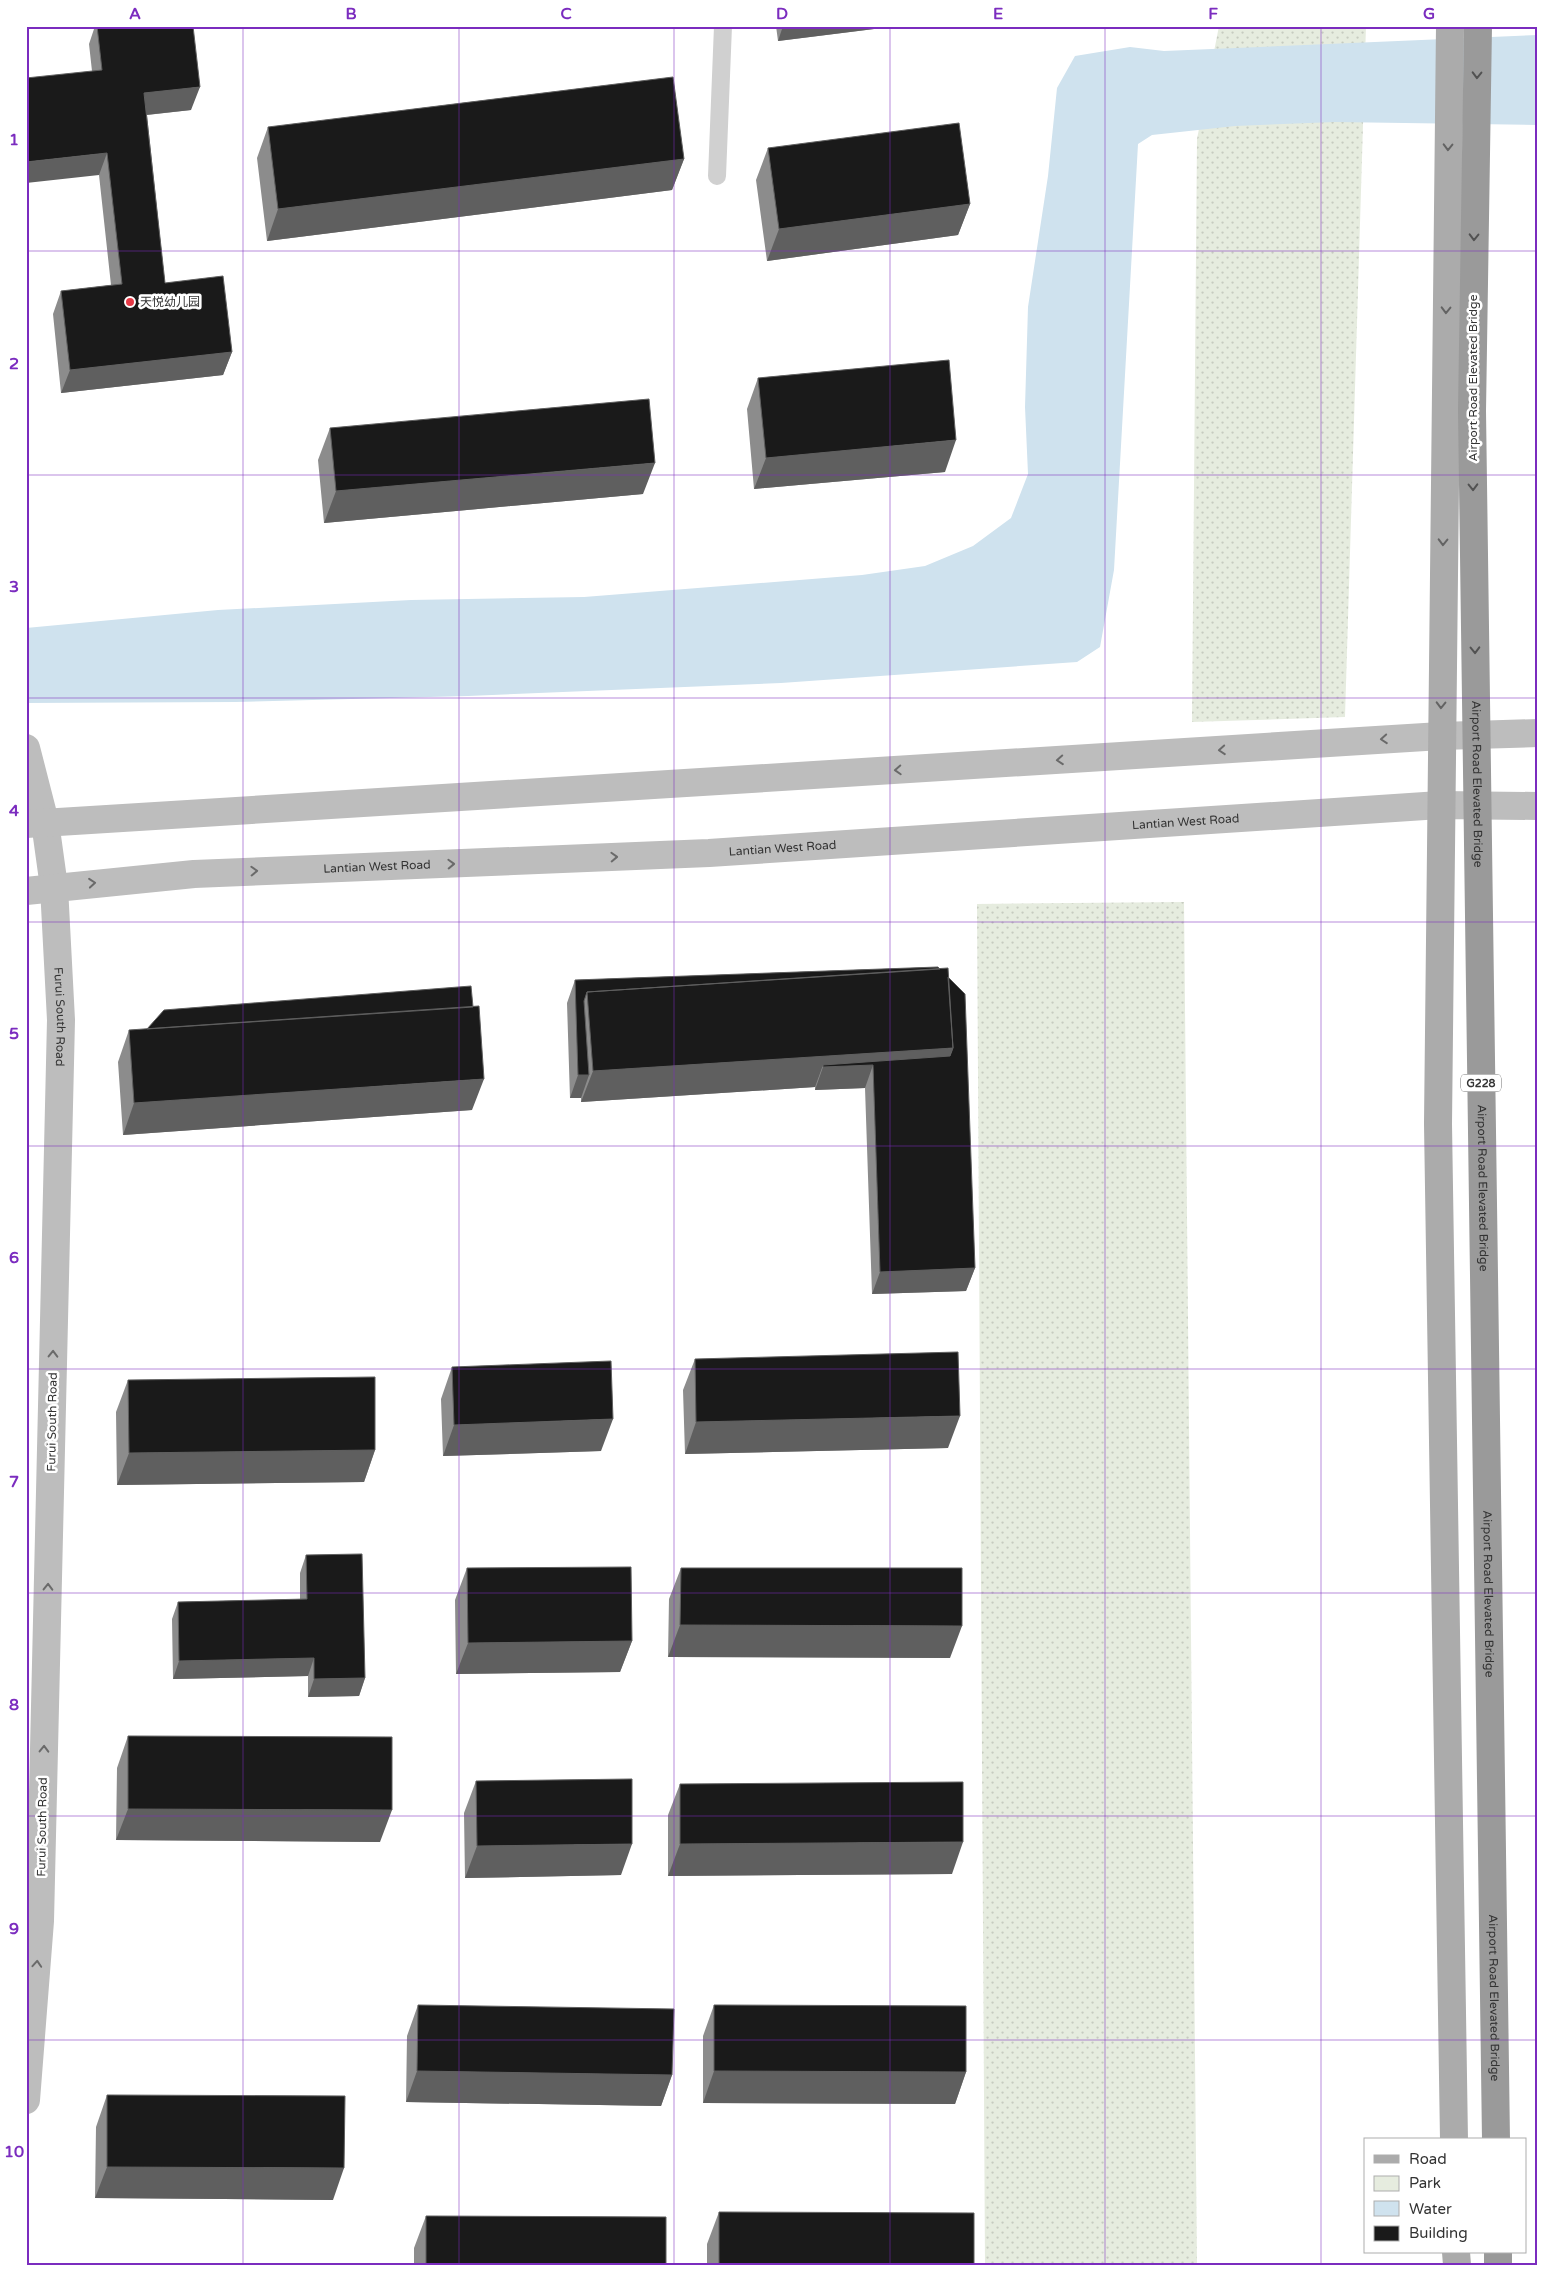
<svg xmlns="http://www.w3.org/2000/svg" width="1564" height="2291" font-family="'Varela Round','Noto Sans SC',sans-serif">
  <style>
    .green { fill: url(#green-dots) }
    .water { fill: #cfe2ee }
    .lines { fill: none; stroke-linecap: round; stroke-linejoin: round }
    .lane { stroke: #d0d0d0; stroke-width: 18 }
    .secondary { stroke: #bdbdbd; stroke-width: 28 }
    .primary { stroke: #ababab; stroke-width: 28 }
    .highway { stroke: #9a9a9a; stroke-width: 28 }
    .wall { fill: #8c8c8c }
    .shaded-wall { fill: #5f5f5f }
    .building { fill: #1a1a1a; stroke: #5f5f5f }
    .oneway { stroke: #525252 }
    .oneway2 { stroke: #636363 }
    .oneway3 { stroke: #6a6a6a }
    .grid { fill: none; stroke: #7b2cbf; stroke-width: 1; stroke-opacity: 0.55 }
    .poi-dot { fill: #e63946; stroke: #fff; stroke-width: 2 }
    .labels { text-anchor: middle; stroke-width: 5; stroke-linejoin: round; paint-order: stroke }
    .shield { fill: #fff; stroke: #707070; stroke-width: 1 }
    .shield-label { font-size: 11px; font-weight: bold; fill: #333 }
    .poi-label { font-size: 12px; fill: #333; stroke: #fff; text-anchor: start }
    .street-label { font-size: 12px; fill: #333; stroke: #fff }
    .neatline { fill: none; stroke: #7b2cbf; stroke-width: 2 }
    .grid-label { font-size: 16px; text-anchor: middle; font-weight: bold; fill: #7b2cbf }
  </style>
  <defs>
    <pattern id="green-dots" width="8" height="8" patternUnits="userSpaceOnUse" patternTransform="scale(1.25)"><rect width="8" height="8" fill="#e6ecdf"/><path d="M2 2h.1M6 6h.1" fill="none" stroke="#c6cbc0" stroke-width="1.8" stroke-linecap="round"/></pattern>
  </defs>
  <rect width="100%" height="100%" fill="#fff"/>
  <path class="green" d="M1219,26H1366L1345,717L1192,722L1197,139Z
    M1184,902L1197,2265H985L977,904Z"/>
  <path class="water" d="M1538,35V125L1335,122L1235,126L1152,135L1138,144L1114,570L1100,647L1077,662L781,683L468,696L235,702L26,703V628L218,610L411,600L584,597L862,575L925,566L973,546L1011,518L1028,474L1025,407L1028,307L1048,176L1057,88L1075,56L1130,47L1164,51Z"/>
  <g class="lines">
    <path class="lane" d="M717,176L723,26"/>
    <g class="secondary">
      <path id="s1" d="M26,748L45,822L54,887L61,1020L40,1921L26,2100"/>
      <path d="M26,824L1441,736L1538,733"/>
      <path id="s2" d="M26,891L194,874L709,853L1440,805L1538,806"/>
    </g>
    <path class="primary" d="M1450,26L1438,1124L1454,2140
      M1456,2252L1457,2265"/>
    <g class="highway">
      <path id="s3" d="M1478,26L1472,411L1496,2140"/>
      <path d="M1498,2252V2265"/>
    </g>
  </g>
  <path class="wall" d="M95,26H193L191,110L147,115L165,283L232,352L223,375L61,393L53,314L61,291L111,285L99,175L92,71L89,44Z
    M776,26H898L778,41Z
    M268,127L684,159L672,190L267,241L257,158Z
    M768,148L970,204L958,235L767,261L756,180Z
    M758,378L945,472L754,489L747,409Z
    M330,428L643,494L324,523L318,460Z
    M938,967L975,1268L966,1291L872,1294L865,1088L815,1090V1087L581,1102V1098H570L567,1003L575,980Z
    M129,1030L472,1110L123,1135L118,1062Z
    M695,1359L948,1448L685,1454L683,1390Z
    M452,1367L601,1451L443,1456L441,1399Z
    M128,1380L375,1450L364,1482L117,1485L116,1412Z
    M306,1555L365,1678L359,1696L308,1697V1676L173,1679L172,1619L178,1602L300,1599V1573Z
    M467,1568L632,1641L620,1672L456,1674L455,1600Z
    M681,1568L950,1658L668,1657L669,1599Z
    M128,1736L380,1842L116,1840L117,1768Z
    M476,1781L621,1875L465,1878L464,1813Z
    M680,1784L952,1874L668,1876V1815Z
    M418,2005L672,2075L661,2106L406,2102L407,2036Z
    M714,2005L966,2072L955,2104L703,2103V2036Z
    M107,2095L333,2200L95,2198L96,2127Z
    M719,2212L974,2265H707V2244Z
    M426,2216L666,2265H414V2248Z"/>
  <path class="shaded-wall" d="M783,26H898L778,41Z
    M200,87L191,110L136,116L144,93Z
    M107,153L99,175L26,183V162Z
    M684,159L672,190L267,241L278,209Z
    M970,204L958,235L767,261L779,229Z
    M232,352L223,375L61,393L70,370Z
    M956,440L945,472L754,489L766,458Z
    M655,463L643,494L324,523L336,491Z
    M953,1048L941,1079L873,1065L865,1088L815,1090L823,1067V1065L815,1087L581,1102L593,1071Z
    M578,1075H589L581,1098H570Z
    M484,1079L472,1110L123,1135L134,1103Z
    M975,1268L966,1291L872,1294L880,1272Z
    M960,1416L948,1448L685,1454L696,1422Z
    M613,1419L601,1451L443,1456L454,1425Z
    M375,1450L364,1482L117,1485L129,1453Z
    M680,1625L962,1626L950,1658L668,1657Z
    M632,1641L620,1672L456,1674L468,1643Z
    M314,1658L308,1676L173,1679L179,1661Z
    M365,1678L359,1696L308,1697L314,1679Z
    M128,1809L392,1810L380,1842L116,1840Z
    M963,1842L952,1874L668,1876L680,1844Z
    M632,1844L621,1875L465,1878L477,1846Z
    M417,2071L672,2075L661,2106L406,2102Z
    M714,2071L966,2072L955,2104L703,2103Z
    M107,2167L344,2168L333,2200L95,2198Z"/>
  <path class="building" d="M97,26H193L200,87L144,93L165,283L223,276L232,352L70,370L61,291L122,284L107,153L26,162V78L102,70Z
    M673,77L684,159L278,209L268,127Z
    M959,123L970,204L779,229L768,148Z
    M949,360L956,440L766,458L758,378Z
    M649,399L655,463L336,491L330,428Z
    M938,967L940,969L587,992L584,1001L589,1075H578L575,980Z
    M948,968L953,1048L593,1071L587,992Z
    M948,977L965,994L975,1268L880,1272L873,1065L823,1067V1065L950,1056L953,1048Z
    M471,986L473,1007L147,1029L164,1010Z
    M479,1006L484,1079L134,1103L129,1030Z
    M958,1352L960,1416L696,1422L695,1359Z
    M611,1361L613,1419L454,1425L452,1367Z
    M375,1377V1450L129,1453L128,1380Z
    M362,1554L365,1678L314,1679V1658L179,1661L178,1602L307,1599L306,1555Z
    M631,1567L632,1641L468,1643L467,1568Z
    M681,1568H962V1626L680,1625Z
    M128,1736L392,1737V1810L128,1809Z
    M632,1779V1844L477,1846L476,1781Z
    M963,1782V1842L680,1844V1784Z
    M418,2005L674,2009L672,2075L417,2071Z
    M714,2005L966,2006V2072L714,2071Z
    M107,2095L345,2096L344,2168L107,2167Z
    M719,2212L974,2213V2265H719Z
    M426,2216L666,2217V2265H426Z"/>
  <defs><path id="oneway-chevron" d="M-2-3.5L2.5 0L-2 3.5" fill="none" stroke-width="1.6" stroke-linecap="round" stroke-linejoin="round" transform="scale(1.25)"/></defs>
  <g class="oneway">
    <use href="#oneway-chevron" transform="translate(1477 75) rotate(91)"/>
    <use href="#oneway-chevron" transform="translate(1474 237) rotate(91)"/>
    <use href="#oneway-chevron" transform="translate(1473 487) rotate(89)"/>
    <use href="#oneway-chevron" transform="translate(1475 650) rotate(89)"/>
  </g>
  <g class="oneway2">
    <use href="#oneway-chevron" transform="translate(1448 147) rotate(91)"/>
    <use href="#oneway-chevron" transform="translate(1446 310) rotate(91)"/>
    <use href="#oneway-chevron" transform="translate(1443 542) rotate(91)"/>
    <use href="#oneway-chevron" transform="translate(1441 705) rotate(91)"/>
  </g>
  <g class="oneway3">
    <use href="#oneway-chevron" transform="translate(1384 739) rotate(176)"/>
    <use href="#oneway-chevron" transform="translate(1222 750) rotate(176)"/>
    <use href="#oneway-chevron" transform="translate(1060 760) rotate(176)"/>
    <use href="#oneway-chevron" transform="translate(898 770) rotate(177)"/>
    <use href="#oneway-chevron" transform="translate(614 857) rotate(-2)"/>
    <use href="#oneway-chevron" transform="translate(451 864) rotate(-2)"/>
    <use href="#oneway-chevron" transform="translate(254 871) rotate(-2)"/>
    <use href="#oneway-chevron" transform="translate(92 883) rotate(-5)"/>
    <use href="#oneway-chevron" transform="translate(53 1354) rotate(-89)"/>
    <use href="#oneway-chevron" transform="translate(48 1587) rotate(-89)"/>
    <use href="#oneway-chevron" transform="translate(44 1749) rotate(-89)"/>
    <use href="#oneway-chevron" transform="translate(37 1964) rotate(-86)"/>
  </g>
  <path class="grid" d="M243,26V2265M459,26V2265M674,26V2265M890,26V2265M1105,26V2265M1321,26V2265M26,251H1538M26,475H1538M26,698H1538M26,922H1538M26,1146H1538M26,1369H1538M26,1593H1538M26,1816H1538M26,2040H1538"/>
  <circle class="poi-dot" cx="130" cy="302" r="5"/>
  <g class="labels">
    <rect class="shield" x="1461" y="1074.5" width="40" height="17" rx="4"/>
    <g class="shield-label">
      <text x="1481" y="1087">G228</text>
    </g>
    <g class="poi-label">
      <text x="140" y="306">天悦幼儿园</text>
    </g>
    <g class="street-label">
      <text transform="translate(1473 378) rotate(-90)" y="4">Airport Road Elevated Bridge</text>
      <text dy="4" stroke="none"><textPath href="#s3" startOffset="758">Airport Road Elevated Bridge</textPath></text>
      <text dy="4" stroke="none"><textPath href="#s2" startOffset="1162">Lantian West Road</textPath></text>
      <text dy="4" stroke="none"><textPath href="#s2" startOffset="758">Lantian West Road</textPath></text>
      <text dy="4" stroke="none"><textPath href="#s2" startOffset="352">Lantian West Road</textPath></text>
      <text dy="4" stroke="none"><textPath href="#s1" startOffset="272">Furui South Road</textPath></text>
      <text dy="4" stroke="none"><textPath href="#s3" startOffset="1162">Airport Road Elevated Bridge</textPath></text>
      <text transform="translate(52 1422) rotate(-89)" y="4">Furui South Road</text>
      <text dy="4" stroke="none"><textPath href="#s3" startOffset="1568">Airport Road Elevated Bridge</textPath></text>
      <text transform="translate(42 1827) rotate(-89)" y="4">Furui South Road</text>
      <text dy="4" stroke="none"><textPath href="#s3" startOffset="1972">Airport Road Elevated Bridge</textPath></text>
    </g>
  </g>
  <rect width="1564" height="2291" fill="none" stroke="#ffffff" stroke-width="55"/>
  <rect x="1364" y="2138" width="162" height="115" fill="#ffffff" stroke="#adadad"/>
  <rect x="1374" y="2155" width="25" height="8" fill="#ababab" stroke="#adadad"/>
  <text x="1409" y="2164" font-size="15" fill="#333333">Road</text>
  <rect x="1374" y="2176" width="25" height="15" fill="#e6ecdf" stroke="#adadad"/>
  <text x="1409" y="2188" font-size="15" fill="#333333">Park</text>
  <rect x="1374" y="2201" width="25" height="15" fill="#cfe2ee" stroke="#adadad"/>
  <text x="1409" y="2214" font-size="15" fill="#333333">Water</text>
  <rect x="1374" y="2226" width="25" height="15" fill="#1a1a1a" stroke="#adadad"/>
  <text x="1409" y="2238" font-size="15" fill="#333333">Building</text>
  <rect x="28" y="28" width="1508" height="2236" class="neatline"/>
  <g class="grid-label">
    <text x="135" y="19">A</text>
    <text x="351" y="19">B</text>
    <text x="566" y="19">C</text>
    <text x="782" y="19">D</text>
    <text x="998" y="19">E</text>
    <text x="1213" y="19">F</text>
    <text x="1429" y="19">G</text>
    <text x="14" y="145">1</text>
    <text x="14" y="369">2</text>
    <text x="14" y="592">3</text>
    <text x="14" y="816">4</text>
    <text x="14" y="1039">5</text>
    <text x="14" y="1263">6</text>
    <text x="14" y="1487">7</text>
    <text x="14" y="1710">8</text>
    <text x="14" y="1934">9</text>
    <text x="14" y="2157">10</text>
  </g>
</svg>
